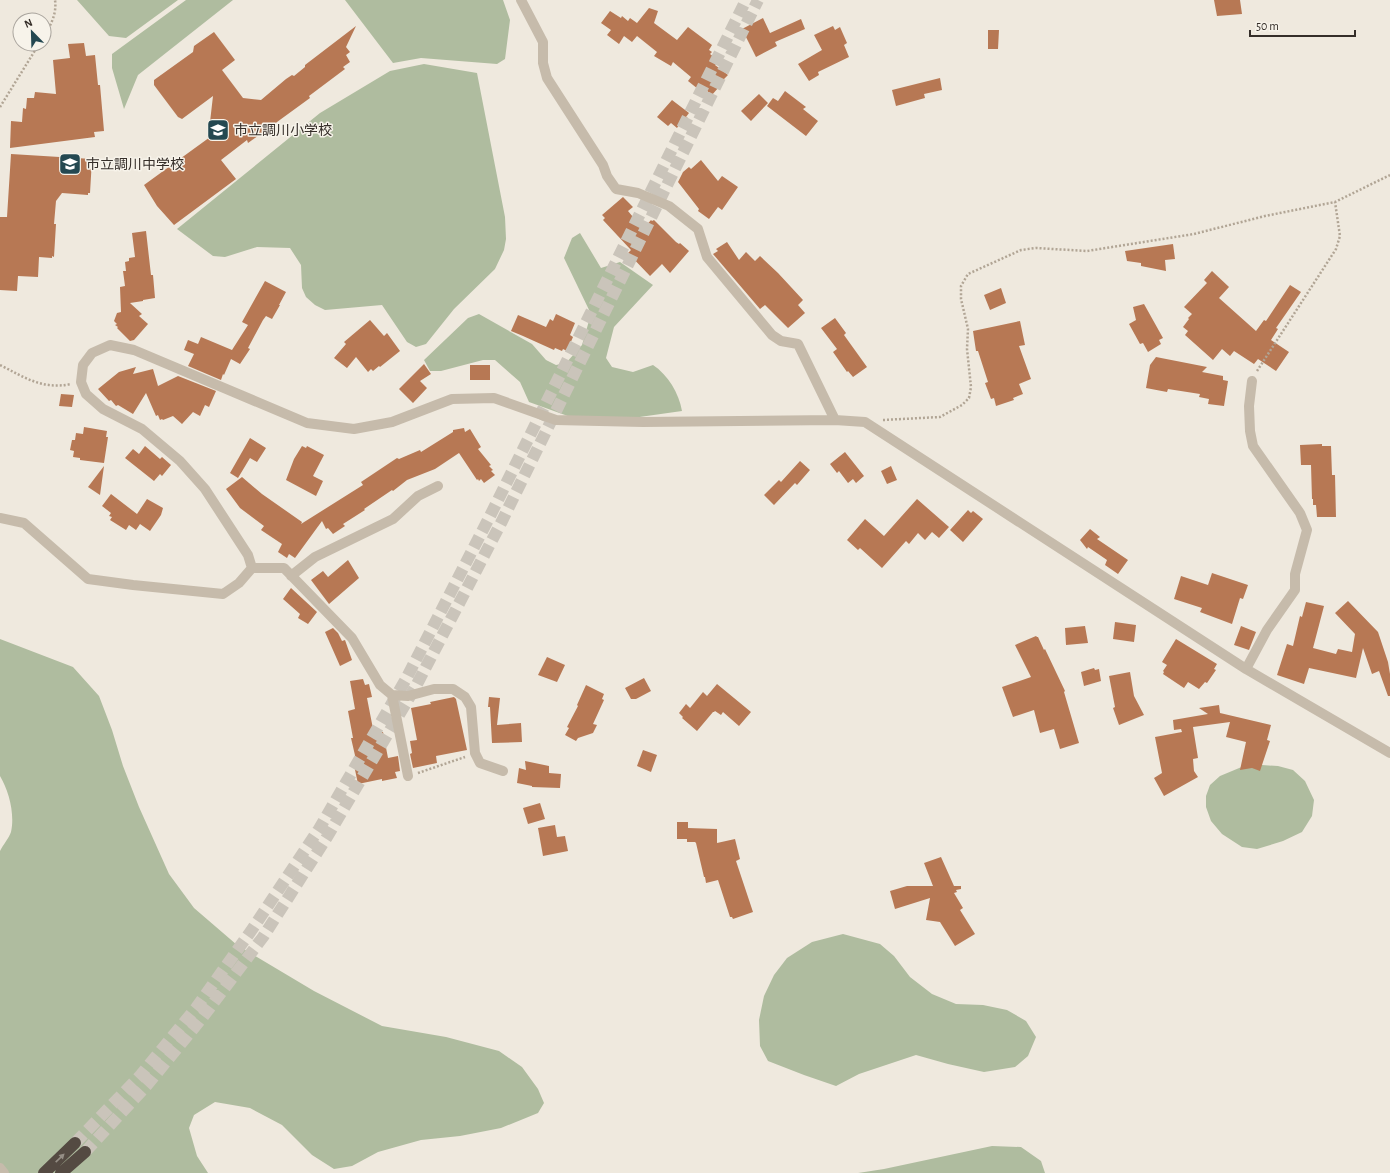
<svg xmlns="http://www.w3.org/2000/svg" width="1390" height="1173" font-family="'Alegreya Sans','Noto Sans JP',sans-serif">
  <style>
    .green { fill: #afbc9f }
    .building { fill: #b77854 }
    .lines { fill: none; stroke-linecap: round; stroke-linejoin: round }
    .highway-tunnel { stroke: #cac4ba; stroke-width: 12; stroke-dasharray: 12 6; stroke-linecap: butt }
    .path { stroke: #b1a595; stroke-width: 2.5; stroke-dasharray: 2 2; stroke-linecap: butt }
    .minor { stroke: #c6bbab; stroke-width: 10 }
    .highway { stroke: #544a42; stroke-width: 12 }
    .oneway { fill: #958e85 }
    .labels { text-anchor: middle; stroke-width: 3; stroke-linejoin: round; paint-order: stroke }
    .poi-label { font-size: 14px; fill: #352e29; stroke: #f7f3ea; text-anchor: start }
  </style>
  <rect width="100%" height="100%" fill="#efe9de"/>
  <path class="green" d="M77,0H178L126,38L109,36Z
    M186,0H233L138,75L124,109L112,68V54Z
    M345,0H503L510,20L505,59L497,64L421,58L393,63Z
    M424,64L477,73L505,217L506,239L504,250L495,269L454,309L426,344L416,347L407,342L382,305L325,310L315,305L306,297L302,288L301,265L290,248L257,247L225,257L213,256L177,229L320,113L390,71Z
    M580,233L601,268L620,262L653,285L614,327L606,358L612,367L633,372L653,365C668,375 679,393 682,411L590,424L529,402L520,382L495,360H483L441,371H430L424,360L468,318L479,314L532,344L546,360L556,365L566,363L582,345L591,314L564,258L572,238Z
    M0,639L73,667L99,696L112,730L123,766L139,807L169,874L194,908L237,945L314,991L382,1026L446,1037L499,1051L522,1067L538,1089L544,1103L538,1113L501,1128L460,1136L421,1140L378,1152L352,1166L334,1169L312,1155L282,1125L250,1108L215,1102L194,1115L189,1128L197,1156L208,1173H2L0,1170V851C3,845 9,838 11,832C15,814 9,791 0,776Z
    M1262,765L1278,766L1293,770L1305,781L1314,800L1312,816L1302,832L1283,841L1257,849L1242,847L1222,834L1211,821L1206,807V796L1210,785L1220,776L1244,766Z
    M843,934L880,944L894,956L910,977L932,994L956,1004L983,1005L1007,1010L1026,1021L1036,1037L1028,1056L1015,1067L984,1072L948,1064L916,1055L859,1074L836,1086L804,1075L768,1061L760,1046L759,1020L764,996L774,975L787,958L812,942Z
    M992,1146L1021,1147L1041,1161L1045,1173H858L884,1169Z"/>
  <path class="building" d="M1214,0H1240L1242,14L1217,16Z
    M649,8L658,11L654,23L677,40L688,27L712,45L709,50L712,52L710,54L719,61L715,65L728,75L723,80L724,81L712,95L701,86L698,89L688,81L691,77L673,62L671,66L654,56L657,52L637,36L632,42L624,36L619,44L607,35L611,30L601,23L610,11L621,18L622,16L628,21L630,18L637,23Z
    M763,18L770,33L801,19L805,29L775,42L777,46L756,57L742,29Z
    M356,26L346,47L350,52L346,55L350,62L343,67L345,69L309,96L310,98L248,143L247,140L221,160L236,179L174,225L157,206L144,185L217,132L210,122L213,96L182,119L178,117L154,85V80L193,52L194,46L214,32L235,60L222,70L243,98L261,100L286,79L292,75L294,76L305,67V65Z
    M833,26L835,30L840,27L847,43L844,45L849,57L818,72L819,75L809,81L798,64L822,50L814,35Z
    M988,30H999L998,49H988Z
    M84,43L86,56L95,55L98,85H100L104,131L94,132L95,137L10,148L11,121L22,122L23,108L26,109L27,98H34L35,92L56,94L53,60L70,58L68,44Z
    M940,78L942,90L924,94L925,98L896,106L892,90Z
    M785,91L806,107L803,109L818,121L806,136L767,106L773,98L778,101Z
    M759,94L768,103L751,121L741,111Z
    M672,100L689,113L686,117L688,118L681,127L679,125L677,128L671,123L668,126L657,117Z
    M11,154L92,159L90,193H88V195L62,193L56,201L54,224H56L54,257L52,256V258L39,257L38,277L18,276L17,291L0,290V217H7Z
    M701,160L718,181L722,176L738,187L722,210L718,207L709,219L698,211L699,209L678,182L683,172L689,167L691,169Z
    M623,197L633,207L628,211L643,229L651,220L652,221L654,220L676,242L679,244L680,243L689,251L670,273L662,264L650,276L628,253L631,250L603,220L605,218L602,215Z
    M146,231L151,275H153L155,298L143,300V301L130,303L142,314L139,316L148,324L134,340L130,341L117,328L118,327L115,325L117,324L114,321L117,313L121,312L120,287L125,286L123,271H126L125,262L129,261V258L135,257L132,233Z
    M727,242L739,260L746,252L755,261L760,256L778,273L803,300L798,305L805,313L788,328L765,305L760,309L713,254L718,251L716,249Z
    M1173,244L1175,259L1165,260L1166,271L1141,266V263L1127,261L1125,251Z
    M1212,271L1229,287L1219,298L1256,331L1264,320L1266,321L1290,285L1301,292L1276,328L1278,329L1271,340L1289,352L1276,371L1258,359L1254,364L1234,351L1230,356L1222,349L1213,360L1185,335L1188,331L1183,327L1189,319L1188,318L1192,314L1184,307L1207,283L1204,280Z
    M265,281L286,292L279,305H280L272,319L266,316L263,320L248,348L250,349L240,364L231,359L224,375L223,374L221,380L188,366L194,354L184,350L188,340L198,344L201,337L232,350L248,325L242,322Z
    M1001,288L1006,303L990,310L984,295Z
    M1144,304L1163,338L1159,340L1161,344L1148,352L1143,343L1140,344L1129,324L1136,320L1133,307Z
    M556,314L575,323L570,335L573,337L567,351L563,349L562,351L555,348L554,350L523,336L511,331L518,315L546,327L550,319L553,321Z
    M835,318L846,333L844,335L867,367L853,377L848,371L847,372L833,352L837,349L821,328Z
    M370,320L384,336L387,333L400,351L380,367L379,366L373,371L371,369L368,372L356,357L347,368L334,358L346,344L344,342Z
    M1020,321L1025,345L1019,346L1031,379L1019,384L1023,394L1013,398L1014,400L996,406L994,398L991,399L985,383L988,382L978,351H976L973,331Z
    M1156,357L1207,367L1202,372L1223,376V380L1228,381L1224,406L1208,404L1209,399L1199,397L1200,394L1168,389L1167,392L1146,388L1150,365Z
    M424,364L431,374L420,381L427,388L413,403L399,389Z
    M470,365H490V380H470Z
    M136,367L133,374L153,369L158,386L178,376L216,391L209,407L205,405L200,416L193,412L182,424L173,416L163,420L162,419L160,420L158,415L156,416L146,393L133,414L118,405L116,406L111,400L109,401L98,389L119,372Z
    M61,394L74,395L72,407L59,406Z
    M84,427L107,431L106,437H108L104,463L80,460V458L73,457L74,451L70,450L72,440H75L76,433L83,434Z
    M464,428L465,432L470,429L481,447L478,449L491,465L489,466L493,470L491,471L495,475L484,483L481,479L479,481L478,479L477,480L459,453L435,469L407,480L393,491L392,490L364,509L365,510L343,524L345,526L333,534L328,528L326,529L322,521L295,558L289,554L287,558L278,552L282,544L261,530L264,526L240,508L226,489L242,477L262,494L302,522L301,524L363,485L361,482L397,458L399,459L420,450L421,452L453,432V430Z
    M250,438L266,448L257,462L250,458L238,478L230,473Z
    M1322,444V446H1331L1332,475H1335L1336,517H1317L1316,505H1313V499H1312L1311,465H1301L1300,445Z
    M145,446L160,459L162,457L171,465L162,476L160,474L154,481L125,458L133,449L139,454Z
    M302,446L306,448L307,446L324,455L313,476L323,481L316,496L286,480L294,459Z
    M845,452L864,476L856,483L853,479L848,483L839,471L837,473L830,464Z
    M800,461L810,470L797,485L795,483L774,505L764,495L779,480L781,482Z
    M104,466L100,495L88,487Z
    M891,466L897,480L887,484L881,471Z
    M111,494L137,514L147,499L163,508L161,515L150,531L140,524L136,530L129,525L126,530L110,520L112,517L109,516L111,513L102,506Z
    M917,499L949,527L939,538L932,532L925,540L918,533L909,544L906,541L882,568L860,548L858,550L847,540L865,519L884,536Z
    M968,510L971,513L973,511L983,519L963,542L950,530Z
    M1090,529L1100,537L1097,539L1128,560L1118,574L1105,565L1107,560L1088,547L1087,549L1080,540Z
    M348,560L359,578L329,604L311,580L323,571L328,577Z
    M1212,573L1248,585L1243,599L1240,598L1232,624L1200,612L1202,608L1174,599L1181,576L1208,585Z
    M291,588L317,612L308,624L298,618L300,614L283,599Z
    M1348,601L1378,632L1388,662L1390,674V696H1388L1379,671L1372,674L1363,648L1356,678L1309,668L1304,684L1277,675L1287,644L1293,646L1300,616L1302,617L1306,602L1324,606L1313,648L1336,654L1338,649L1352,652L1355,634L1335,613Z
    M1115,622L1136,625L1134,642L1113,639Z
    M1085,626L1088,643L1066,645L1065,628Z
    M1241,626L1256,632L1249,650L1234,645Z
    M333,628L338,633L342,641L345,640L352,660L340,666L325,632Z
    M1036,636L1037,637H1038L1044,650L1045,649L1065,691L1064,692L1079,743L1060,749L1054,729L1040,733L1034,710L1013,717L1002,687L1031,677L1015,645Z
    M1176,639L1217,664L1214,669L1216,670L1207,683L1205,682L1199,689L1188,682L1184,688L1163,674L1164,672L1163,671L1167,665L1162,662Z
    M547,657L565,665L557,682L538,675Z
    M1094,668L1095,670L1099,669L1101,681L1084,686L1081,672Z
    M1130,672L1134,696L1144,715L1119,725L1113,708L1115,707L1109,676Z
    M644,678L651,691L636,699H631L625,688Z
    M363,679L365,685L369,684L372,697L367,698L374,734L383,732L388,758L398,756L400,771L395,772L397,778L382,781V779L358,784L354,765L357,764L351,738H353L348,711L355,709L350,681Z
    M717,684L751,712L739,726L723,712L721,715L715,711L714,712H713L697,731L682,718L683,717L679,713L686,704L690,708L703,692L707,696Z
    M586,685L604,694L602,699L604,700L593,724L597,725L593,733L578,738L576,741L565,735L569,728L567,727L578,706L577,705Z
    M454,697L456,699L467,750L436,756L437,763L413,768L410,754L412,753L410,741L417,740L411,708L431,704L430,702Z
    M489,697L500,698L497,725L521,723L522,742L492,743L490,707H488Z
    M1219,705L1220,713L1271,725L1267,740L1270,741L1260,771L1252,768L1240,770L1246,742L1226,737L1230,722L1193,727L1198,758L1193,759L1194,771L1198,777L1164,796L1154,778L1162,773L1155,737L1182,732L1181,729L1174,730L1173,720L1208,714L1199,708Z
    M643,750L657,755L651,772L637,766Z
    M525,761L549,766V773L561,774L560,788L532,787V786L517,783L519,768L526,770Z
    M540,803L545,819L528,824L523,808Z
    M677,822H688V828L717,829V843L735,839L740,859L736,861L753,912L733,919L732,917H730L718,880L706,883L705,877H704L696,843L695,842H687V839H677Z
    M555,825L557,837L565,836L568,851L543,856L538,828Z
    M941,857L954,886H961V889L956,890L957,892L954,893L963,908L960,910L975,934L955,946L940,922L926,920L930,898L895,909L890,891L907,886H933L924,863Z"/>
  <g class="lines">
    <path class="highway-tunnel" d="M75,1143L139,1077L196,1008L251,931L319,829L406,679L489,518L746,0
      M85,1152L147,1085L202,1018L263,937L327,837L416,686L501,523L758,0"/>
    <path class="path" d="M44,36C51,25 57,13 55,0
      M0,107L39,44
      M0,365C24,377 42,390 71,384
      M1257,371L1336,249L1340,236L1335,202
      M883,420L940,417L962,405L969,398L971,387L967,349L968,329L961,299V286L968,274L1021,250L1036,248L1087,251L1194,234L1265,216L1335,202L1390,175
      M418,773L465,757"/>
    <path class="minor" d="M521,0L543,42V63L547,78L603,165L607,176L616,189L638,193L669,206L698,229L707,257L772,335L781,341L798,344L835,420
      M0,518L24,523L88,579L133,585L223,594L239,583L252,568L248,555L205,489L180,461L142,429L103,409L86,394L81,382L83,365L92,353L110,345L134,350L307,423L354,429L392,422L452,399L494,398L556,420L643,422L835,420L865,422L1246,669L1390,753
      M252,568H284L352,638L380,685L392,695L408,696L434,689H453L465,697L471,707L475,753L480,763L503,771
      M291,576L315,557L393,519L418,496L438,486
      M1246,669L1267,630L1295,590V574L1307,530L1300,513L1253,446L1250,431L1249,406L1252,381
      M392,695L408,776
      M0,1168L4,1173"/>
    <path class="highway" d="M44,1173L75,1143
      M61,1173L85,1152"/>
  </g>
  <defs><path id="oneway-solid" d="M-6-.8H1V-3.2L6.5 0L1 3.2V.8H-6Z"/></defs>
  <use class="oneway" href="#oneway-solid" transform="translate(60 1158) rotate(-44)"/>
  <defs>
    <g id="school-square" transform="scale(1.15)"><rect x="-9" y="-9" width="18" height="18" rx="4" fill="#244851" stroke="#f7f3ea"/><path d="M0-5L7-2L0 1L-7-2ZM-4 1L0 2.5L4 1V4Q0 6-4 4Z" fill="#fff"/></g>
  </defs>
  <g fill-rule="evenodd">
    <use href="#school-square" x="218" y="130"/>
    <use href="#school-square" x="70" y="164"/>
  </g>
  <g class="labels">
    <g class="poi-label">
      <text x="234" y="135">市立調川小学校</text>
      <text x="86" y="169">市立調川中学校</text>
    </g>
  </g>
  <g transform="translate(32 32) rotate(337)"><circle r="19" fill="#f7f3ea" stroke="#a9a49d"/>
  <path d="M0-3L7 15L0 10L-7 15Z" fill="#244851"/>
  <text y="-6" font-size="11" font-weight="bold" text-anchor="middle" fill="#352e29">N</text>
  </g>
  <path d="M1250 30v6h105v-6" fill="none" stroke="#352e29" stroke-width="2"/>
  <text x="1256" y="30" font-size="12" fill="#352e29" stroke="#f7f3ea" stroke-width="3" paint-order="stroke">50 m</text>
</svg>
